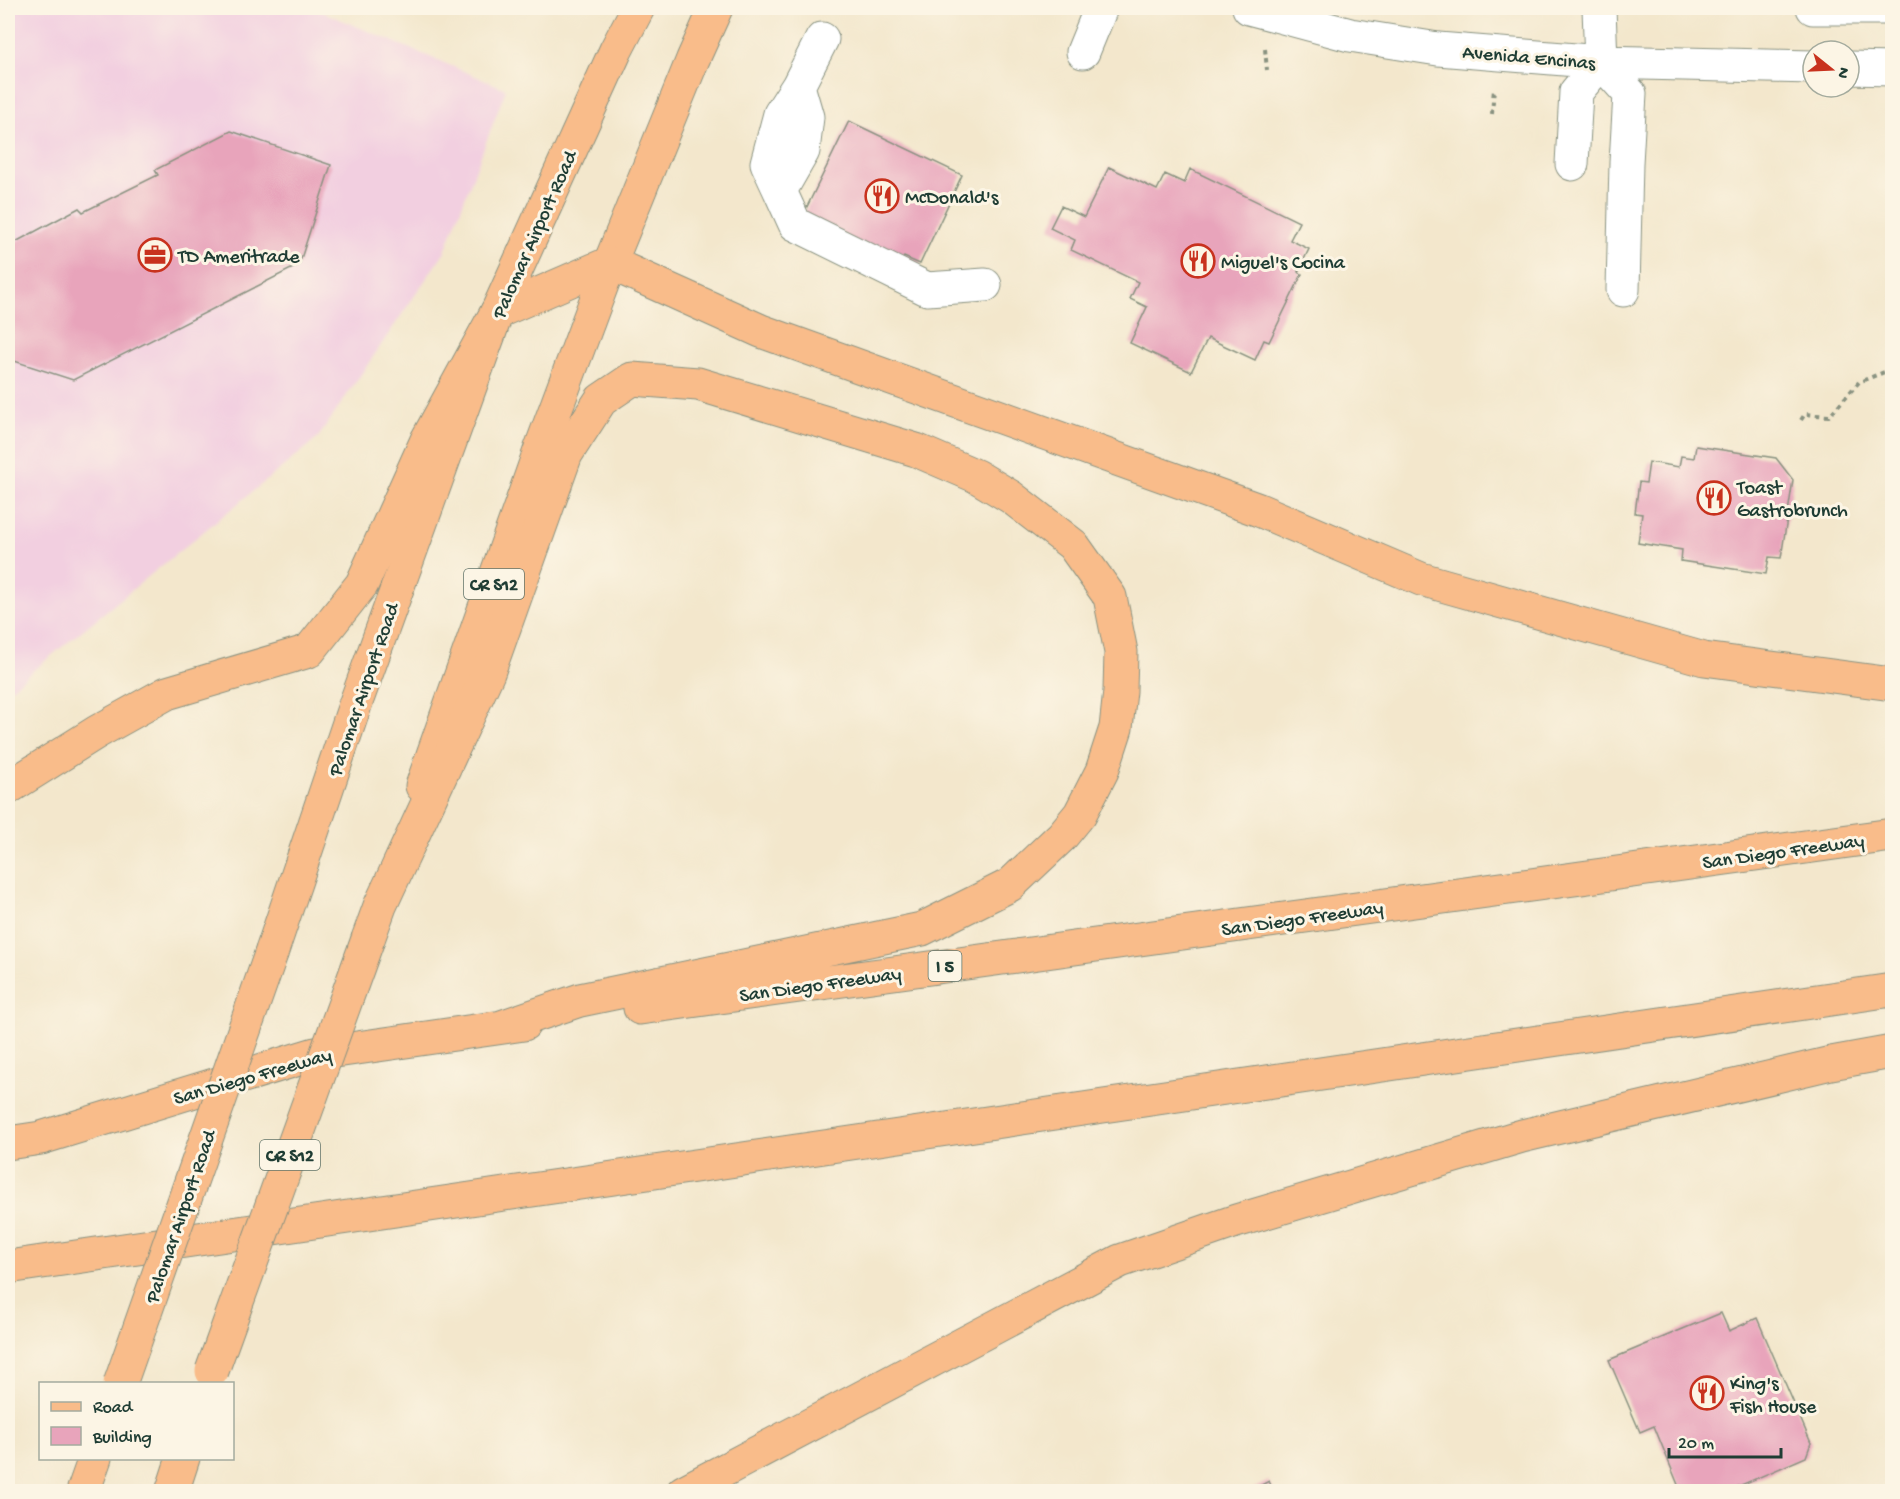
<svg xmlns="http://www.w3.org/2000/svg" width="1900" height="1499" font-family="'Gochi Hand',sans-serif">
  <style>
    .built { fill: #f2cfe0 }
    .building { fill: #e8a4bb }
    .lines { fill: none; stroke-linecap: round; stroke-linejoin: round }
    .minor-casing { stroke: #899280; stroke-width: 35 }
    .major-casing { stroke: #899280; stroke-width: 35 }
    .highway-casing { stroke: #899280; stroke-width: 35 }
    .path { stroke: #899280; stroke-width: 4; stroke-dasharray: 4.5 4.5; stroke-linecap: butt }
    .minor { stroke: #fff; stroke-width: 33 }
    .major { stroke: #f9bc8a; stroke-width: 33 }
    .highway { stroke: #f9bc8a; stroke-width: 33 }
    .major-bridge-casing { stroke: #899280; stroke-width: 35; stroke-linecap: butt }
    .major-bridge { stroke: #f9bc8a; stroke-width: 33 }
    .labels { text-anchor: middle; stroke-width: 6; stroke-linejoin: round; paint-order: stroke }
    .shield { fill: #fcf5e5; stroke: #617469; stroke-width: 1.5 }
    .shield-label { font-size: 18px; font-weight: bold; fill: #1f3d34 }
    .street-label { font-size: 20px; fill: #1f3d34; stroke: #fcf5e5 }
    .poi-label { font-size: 20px; fill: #1f3d34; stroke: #fcf5e5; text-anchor: start }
  </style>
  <rect width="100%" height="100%" fill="#fcf5e5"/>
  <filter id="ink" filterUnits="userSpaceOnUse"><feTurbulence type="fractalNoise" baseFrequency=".0167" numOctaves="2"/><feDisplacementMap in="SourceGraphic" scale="12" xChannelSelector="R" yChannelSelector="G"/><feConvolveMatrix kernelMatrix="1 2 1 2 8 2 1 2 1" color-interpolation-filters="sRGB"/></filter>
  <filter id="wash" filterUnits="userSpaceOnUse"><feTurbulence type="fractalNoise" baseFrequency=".008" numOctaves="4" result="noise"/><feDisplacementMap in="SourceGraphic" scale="24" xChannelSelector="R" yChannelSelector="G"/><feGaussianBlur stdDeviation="1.35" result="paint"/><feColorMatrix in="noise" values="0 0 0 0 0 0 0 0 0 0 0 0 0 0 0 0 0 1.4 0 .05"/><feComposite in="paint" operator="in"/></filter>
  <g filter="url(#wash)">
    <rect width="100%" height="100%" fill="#f3e7cc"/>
    <path class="built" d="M8,8H313L506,89L445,251L317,439L8,691Z"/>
    <g id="blocks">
      <path class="building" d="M849,121L962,175L920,264L904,257L898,270L802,217Z
        M231,131L331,165L299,265L73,380L8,359V246L79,208L83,212L158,175L155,170Z
        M1109,167L1157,190L1165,174L1184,183L1190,169L1299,222L1290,240L1309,249L1298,272L1302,274L1269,342L1264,340L1255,360L1208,338L1191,372L1130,343L1147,307L1130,299L1138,282L1071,250L1075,240L1050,228L1061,206L1084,217Z
        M1696,446L1776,458L1793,480L1781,558L1769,557L1766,574L1681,561L1682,550L1638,543L1642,514L1635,513L1639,482L1646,483L1649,462L1679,467L1681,456L1694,458Z
        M1721,1313L1729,1331L1757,1318L1811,1443L1806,1457L1725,1492H1681L1654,1426L1640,1432L1609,1360Z
        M1269,1481L1274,1492H1248Z"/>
    </g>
  </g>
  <g filter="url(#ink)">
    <use href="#blocks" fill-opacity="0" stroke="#899280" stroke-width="1.5"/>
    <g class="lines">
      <g class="minor-casing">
        <path id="minor" d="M1249,8L1350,35L1438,49L1601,62L1813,67
          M1599,8L1601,62L1630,94L1626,163L1623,290
          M1813,8H1892
          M822,39L798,86L807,117L803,151L780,191L795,224L927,289L985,285
          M1083,52L1101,8
          M1849,68L1892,69
          M1572,164L1576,92L1601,62
          M780,191L767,163L780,114L798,86"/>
      </g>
      <g class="major-casing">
        <path id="major" d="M422,786L541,448L610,263L693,59L716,8
          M272,951L355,705L497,312L616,50L638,8
          M83,1492L95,1458
          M172,1492L183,1458"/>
      </g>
      <g class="highway-casing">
        <path id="highway" d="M8,788L97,732L167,693L309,651L362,584L427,440L497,312L610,263L761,331L1259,510L1421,579L1704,659L1892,684
          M368,939L380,906L488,673L566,454L601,400L632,379L698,384L916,450L976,476L1011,497L1073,545L1110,597L1121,652L1120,691L1116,728L1102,771L1080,814L1062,836L1010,885L922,929L580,1000L501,1027
          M640,1008L1892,835
          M8,1143L41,1138L315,1054L524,1024
          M8,1267L1892,990
          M683,1492L1120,1261L1236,1221L1522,1136L1831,1063L1892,1052"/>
      </g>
      <path class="path" d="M1265,49L1267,70
        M1492,114L1494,88
        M1801,420L1805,414L1829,416L1859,382L1892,369"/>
      <use href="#minor" class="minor"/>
      <use href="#major" class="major"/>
      <use href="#highway" class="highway"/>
      <g class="major-bridge-casing">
        <path id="major-bridge" d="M212,1371L368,939
          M120,1384L272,951"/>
      </g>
      <use href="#major-bridge" class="major-bridge"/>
    </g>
  </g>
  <defs>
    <g id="restaurant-ring" transform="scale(1.725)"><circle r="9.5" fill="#fcf5e5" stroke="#c8321e" stroke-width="1.5"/><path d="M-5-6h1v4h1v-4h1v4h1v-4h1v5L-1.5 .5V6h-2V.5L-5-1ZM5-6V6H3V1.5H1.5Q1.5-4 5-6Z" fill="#c8321e"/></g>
    <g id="office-ring" transform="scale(1.725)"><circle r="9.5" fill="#fcf5e5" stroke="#c8321e" stroke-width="1.5"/><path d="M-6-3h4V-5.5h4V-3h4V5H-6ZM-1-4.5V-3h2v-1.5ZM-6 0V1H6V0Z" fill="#c8321e"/></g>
  </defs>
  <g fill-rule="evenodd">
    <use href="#restaurant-ring" x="882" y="196"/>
    <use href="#office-ring" x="155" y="255"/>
    <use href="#restaurant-ring" x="1198" y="261"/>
    <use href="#restaurant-ring" x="1714" y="498"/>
    <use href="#restaurant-ring" x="1707" y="1393"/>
  </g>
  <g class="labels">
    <g class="shield">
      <rect x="464" y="569" width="60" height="30" rx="4.5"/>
      <rect x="928.5" y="951" width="33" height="30" rx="4.5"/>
      <rect x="260" y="1140" width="60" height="30" rx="4.5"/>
    </g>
    <g class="shield-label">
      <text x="494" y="590">CR S12</text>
      <text x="945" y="972">I 5</text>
      <text x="290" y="1161">CR S12</text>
    </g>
    <g class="street-label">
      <text transform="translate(1529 56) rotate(5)" y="7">Avenida Encinas</text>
      <text transform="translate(533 234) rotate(-66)" y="7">Palomar Airport Road</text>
      <text transform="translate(362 689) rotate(-71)" y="7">Palomar Airport Road</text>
      <text transform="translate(1783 850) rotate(-8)" y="7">San Diego Freeway</text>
      <text transform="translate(1302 917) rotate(-8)" y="7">San Diego Freeway</text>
      <text transform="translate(820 983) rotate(-8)" y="7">San Diego Freeway</text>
      <text transform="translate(252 1075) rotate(-16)" y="7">San Diego Freeway</text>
      <text transform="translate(179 1216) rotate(-71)" y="7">Palomar Airport Road</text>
    </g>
    <g class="poi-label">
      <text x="905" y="203">McDonald's</text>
      <text x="178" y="262">TD Ameritrade</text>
      <text x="1221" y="268">Miguel's Cocina</text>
      <text x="1737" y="493">Toast<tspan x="1737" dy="23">Gastrobrunch</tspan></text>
      <text x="1730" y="1389">King's<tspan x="1730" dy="23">Fish House</tspan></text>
    </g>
  </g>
  <rect width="1900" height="1499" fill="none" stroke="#fcf5e5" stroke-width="30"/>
  <rect x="39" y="1382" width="195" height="78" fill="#fcf5e5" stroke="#a4ab9e" stroke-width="1.5"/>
  <rect x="51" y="1402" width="30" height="9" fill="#f9bc8a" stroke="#a4ab9e" stroke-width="1.5"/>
  <text x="93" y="1412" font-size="18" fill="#1f3d34">Road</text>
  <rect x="51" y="1427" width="30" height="18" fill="#e8a4bb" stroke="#a4ab9e" stroke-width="1.5"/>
  <text x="93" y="1442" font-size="18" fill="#1f3d34">Building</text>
  <g transform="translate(1831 69) rotate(108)"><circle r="28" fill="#fcf5e5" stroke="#a4ab9e" stroke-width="1.5"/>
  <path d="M0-4.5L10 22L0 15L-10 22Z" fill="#c8321e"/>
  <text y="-9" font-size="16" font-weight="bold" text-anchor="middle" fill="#1f3d34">N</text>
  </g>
  <path d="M1669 1448v9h112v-9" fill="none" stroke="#1f3d34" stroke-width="3"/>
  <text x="1678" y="1448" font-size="18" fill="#1f3d34" stroke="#fcf5e5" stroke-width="4.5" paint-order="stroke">20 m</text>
</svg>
